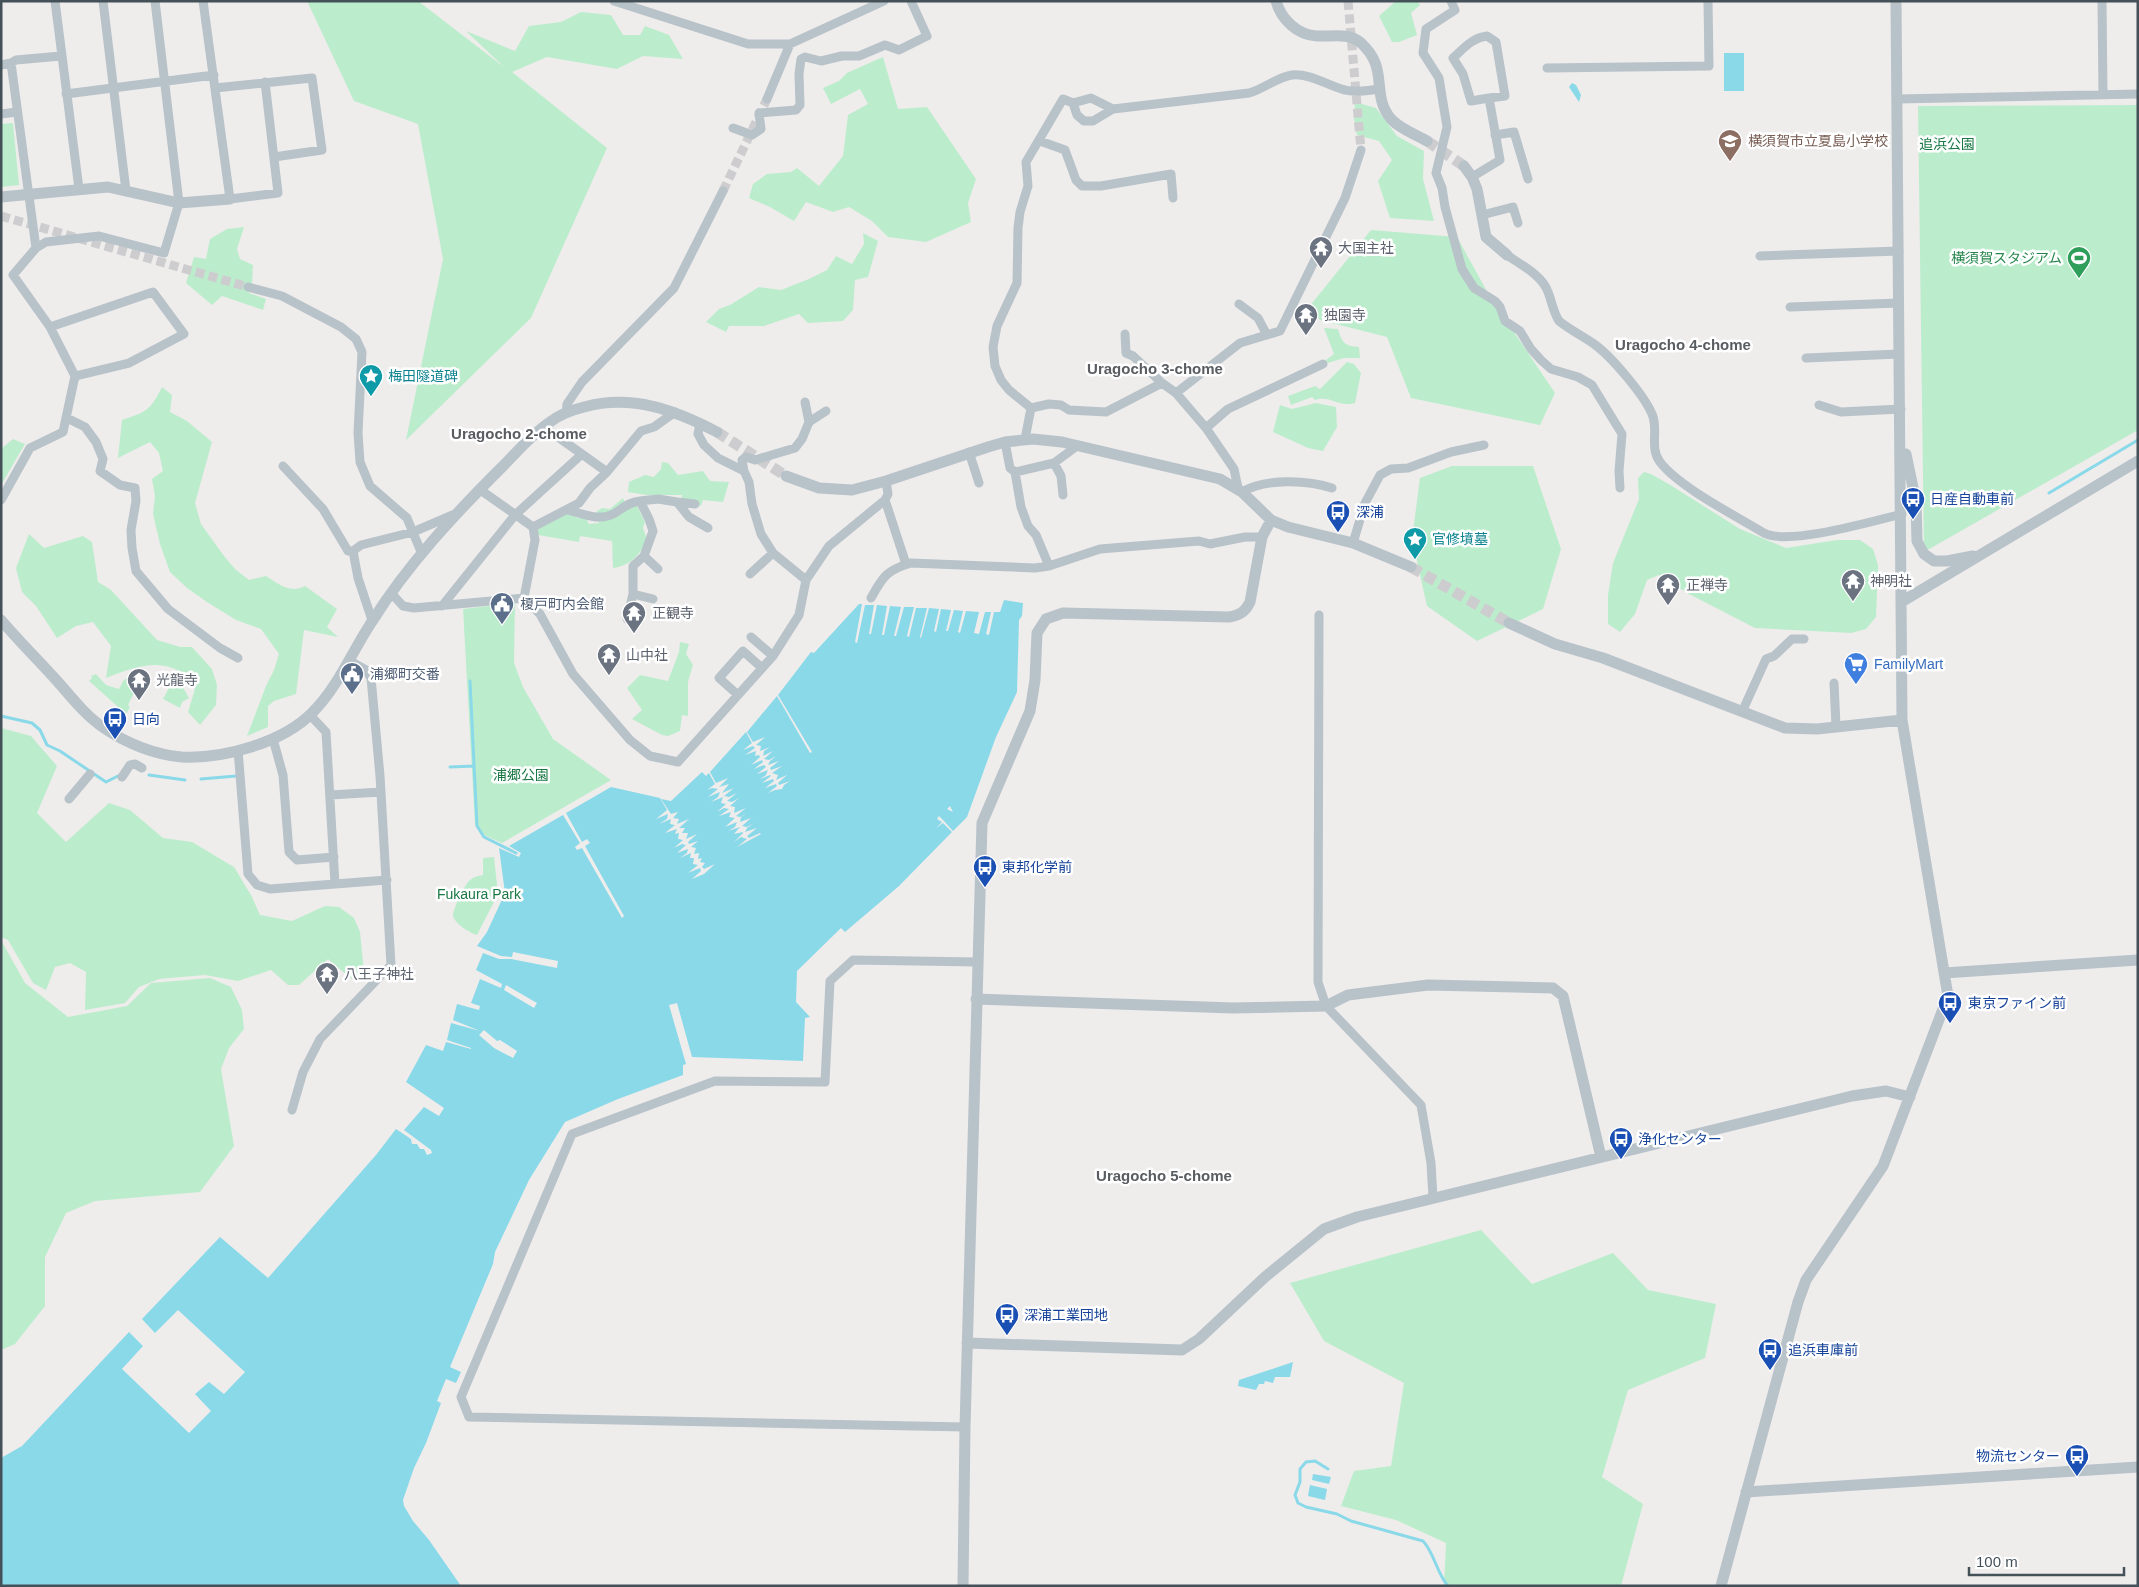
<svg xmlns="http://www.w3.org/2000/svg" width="2139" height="1587" font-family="Helvetica,'Noto Sans JP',sans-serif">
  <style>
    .green { fill: #bbedcc }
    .water { fill: #89d9e9; fill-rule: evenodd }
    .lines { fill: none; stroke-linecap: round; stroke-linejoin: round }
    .stream { stroke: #89d9e9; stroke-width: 3 }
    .minor-tunnel { stroke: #cdcdcf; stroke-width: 9; stroke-dasharray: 9 4.5; stroke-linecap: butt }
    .tertiary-tunnel { stroke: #cdcdcf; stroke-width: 11; stroke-dasharray: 11 5.5; stroke-linecap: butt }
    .minor { stroke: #b8c2c9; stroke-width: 9 }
    .tertiary { stroke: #b8c2c9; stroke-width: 11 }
    .labels { text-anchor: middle; stroke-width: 5; stroke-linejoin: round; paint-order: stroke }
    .education-label { font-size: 14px; fill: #785e54; stroke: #fff; text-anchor: start }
    .park-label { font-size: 14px; fill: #197844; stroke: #fff }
    .worship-label { font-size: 14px; fill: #5b616d; stroke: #fff; text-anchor: start }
    .leisure-label { font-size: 14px; fill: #27864d; stroke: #fff; text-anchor: end }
    .culture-label { font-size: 14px; fill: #0d838f; stroke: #fff; text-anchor: start }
    .transit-label { font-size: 14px; fill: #164399; stroke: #fff; text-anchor: start }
    .service-label { font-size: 14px; fill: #4e5e75; stroke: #fff; text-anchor: start }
    .shop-label { font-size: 14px; fill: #366cbe; stroke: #fff; text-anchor: start }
    .neighbourhood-label { font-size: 15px; font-weight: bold; fill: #595d61; stroke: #fff }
  </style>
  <rect width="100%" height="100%" fill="#efecec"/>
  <path class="green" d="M307,1H418L504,67L466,31L515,51L529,26L561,22L581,12L611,15L623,35H640L645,26L669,35L683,59L643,56L617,69L547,57L512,72L607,148L531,318L406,440L443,259L418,124L354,101Z
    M1396,1H1418L1420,5L1411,13L1417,35L1399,42H1392L1379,16Z
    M883,57L898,109L927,107L976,179L968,203L971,222L926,242L888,237L872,221L849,207L833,212L806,202L794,221L770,207L749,198L753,184L767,174L791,172L797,168L819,186L843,156L848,115L868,104L860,89L831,104L823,88L839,81L847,73Z
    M1355,102L1376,108L1397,136L1424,151L1423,179L1434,221L1390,218L1378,181L1392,160L1379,141L1357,135L1354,119Z
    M2138,105V430L1924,552L1918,106Z
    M13,123L19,185L1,187V124Z
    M244,227L237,249L240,259L253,265L252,285L249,293L266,299L263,310L222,296L212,305L186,283L194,257L206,259L210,239L227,229Z
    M1371,230L1457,237L1489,295L1555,393L1540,425L1411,398L1387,337L1320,320L1309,307Z
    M863,233L878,241L868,277L855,280L853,310L843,321L808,323L799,314L764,326H729L726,332L706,322L719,309L730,305L759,287L781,290L809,279L827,270L836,256L852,264L864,244Z
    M1324,328L1338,329C1342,343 1345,346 1359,347L1360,358H1344L1328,363L1326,360L1334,354Z
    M1347,362L1354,364L1361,373L1355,403C1338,408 1331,395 1315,400L1312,397L1291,405L1288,396L1315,386L1320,389Z
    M162,387L172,395L170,412L187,421L212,442L195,503L201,524L224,556L235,569L249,580L266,576C279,584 290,594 305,586L337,609L327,627L338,637L304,630L296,694L274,701L268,706V727L247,736L266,686L274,670L279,654L261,629L236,620L207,602L187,588L170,572L160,544L153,514L155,496L152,479L163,471L159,453L150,442L118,458L122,420C146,412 150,411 162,387Z
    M1316,403L1336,407L1337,427L1323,451L1308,448L1273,432L1280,405L1292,409Z
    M13,439L25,444L1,485V449Z
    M662,462L668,463L678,475L703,471L710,481L729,482L723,502L703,500L701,506L681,500L682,495H646L628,492L629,482L645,475L654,477L661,469Z
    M1452,466H1533L1561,549L1543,609L1477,641L1427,606L1412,539L1420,478Z
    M1644,472L1651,474L1672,486L1740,529L1786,548L1837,540H1860L1873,549L1878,565L1876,617L1866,629L1851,633L1755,628L1689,594L1659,575L1647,580L1635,614L1620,632L1608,624V595L1613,563L1639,499L1638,478Z
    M623,498L625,503L637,506L645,522L643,528L647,539C641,554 630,566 613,568L612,541L580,536L579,542L538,535L537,529L569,513L578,518H586L589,524L599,523L596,512L602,508L610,509Z
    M29,534L44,548L83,536L92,542L98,582L111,590L157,640L180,647H192L212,669L217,685L216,705L200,725L188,712L195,689C189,683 182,672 175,669C153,659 127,670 106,678L111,646L93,622L76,626L57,638L36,606L22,592L16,568Z
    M515,603L514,663L523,687L553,739L611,780L502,843L486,836L475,825L463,609Z
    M680,642L689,644L686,654L693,665L688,682V716L682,715L680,731L668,736L662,735L632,719L642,710L627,688L640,675L668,681L679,652Z
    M96,674L106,685L119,689L123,681L128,677H136L140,674L143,675L128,705L130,707L126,714L89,681L92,678L91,676Z
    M179,680L189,698L182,702L180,708L163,699L169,688Z
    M1,728L31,736L57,766L37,813L66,842L109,803L130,810L163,838L192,842L234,867L252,897L260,915L292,921L325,906L339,907L354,918L360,932L364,973L354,981L328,959L299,985H288L271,970L238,981L205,975L159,979L139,987L125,1003L85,1010L86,972L70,963L55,967L46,990L33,983L8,940L1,937Z
    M494,857L498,894L477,935C470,933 455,924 453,916C452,911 465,884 469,881C473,877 478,876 483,875V858Z
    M1,940L25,983L68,1017L127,1006L151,983L210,978L231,987L242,1010L244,1029L229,1048L221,1069L234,1146L200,1192L95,1201L66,1213L45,1257V1306L15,1344L1,1350Z
    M1481,1230L1532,1284L1613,1253L1648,1290L1716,1304L1705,1358L1628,1390L1602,1477L1643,1504L1621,1586H1444L1446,1543L1396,1520L1341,1506L1354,1471L1391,1466L1404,1383L1324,1341L1290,1283Z"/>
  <path class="water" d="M1724,53H1744V91H1724Z
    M1572,83L1576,85L1581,95L1579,102L1569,87Z
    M1004,600L1023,603L1022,616L1019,620L1017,692L996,737L967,817L953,831L944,821L953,812L950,806L947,809L953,812L944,821L939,816L937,819L942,822L936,828L943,823L952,832L899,886L845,932L841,928L797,971L796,1002L810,1017L805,1018L803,1061L692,1057L677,1003L669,1005L686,1064L683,1065V1075L618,1099L565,1122L529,1180L495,1252L493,1264L450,1367L461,1372L456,1383L446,1379L437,1401L441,1403L426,1443L414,1468L403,1500L404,1506L413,1521L429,1540L461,1586H1V1458L22,1446L129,1332L143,1346L122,1369L189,1433L211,1411L195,1394L209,1382L224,1394L245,1372L178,1310L155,1333L142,1319L220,1237L268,1278L376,1155L396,1129L411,1139L412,1144H417L420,1149H424L427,1155L432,1153L431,1150L404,1130L424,1107L439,1116L444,1108L406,1082L426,1045L443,1051L446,1042L471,1049V1048L447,1040L451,1023L480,1031L453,1020L457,1004L479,1010L480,1006L471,1003L480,979L501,988L502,984L476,970L483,953L499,959H511L557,968L558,961L513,952L512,957L501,956L477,946L487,932L505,893L499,848L519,857L521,853L509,846L563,815L580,843L575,847L577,850L582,848L622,918L624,916L585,846L590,843L587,839L582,842L566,813L611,787L660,798L667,810L656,819L668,814L667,819L659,824L671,819L670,824L675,825L665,833L677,829L675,834L679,833L678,839L683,840L674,848L682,844L686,845L677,853L688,849L687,853L680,858L691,853L690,858H694L693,864L698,865L688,873L700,868L701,871L692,879L704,874L715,864L704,869L702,867L705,863L700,862L702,858L698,859L699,853L694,854L696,848L691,847L698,841L689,844L688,842L697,834L686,839L688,833H682L685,828H679L689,819L677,824L679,819L673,818L678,812L671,814L661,799L671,801L702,772L706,776L709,773L715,784L707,790L712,788L718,789L708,797L720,792L718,797L711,802L723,797L721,803L726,804L717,812L724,808L729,809L719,816L731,812L729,817L735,818L725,827L737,822L735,827L728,831L740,827L734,834L743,832V833L734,842L741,837L747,839L737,847L761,834L760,833L749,838L747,836L757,828L745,832L747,828L754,823L747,827L742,826L751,818L740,822L741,817L748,813L740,817L736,816L746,808L734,813L735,807L730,806L739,798L732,802L727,801L737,793L729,797L724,796L734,788L722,793L729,784L719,787L728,778L716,783L710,772L746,732L752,743L743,750L753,746L755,748L745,755L756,751L755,756L759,755L760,757L751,765L762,760L763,762L754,769L764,765L766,767L757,774L768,770L766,775L760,779L770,775L771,776L762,783L773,779L774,781L765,788L776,784L777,786L768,793L775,790L782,789L784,785L790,781L779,785L778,783L787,775L776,780L778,775L772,773L782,766L771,770L770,768L779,761L768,765L770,761L776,756L769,760L764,759L773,751L763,756L764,751L770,747L760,751L761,746L756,745L765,737L753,742L747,732L777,696L810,753L812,752L778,695L811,652L814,653L859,604H862L855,642L857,643L865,605H874L869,634H871L877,605L887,606L882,635H884L890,606L901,607L894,636H896L904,607H914L907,636L909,637L916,608H927L920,637L921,638L929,608L939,609L934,631L936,632L941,609L951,610L946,631H948L954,610L963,611L958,632L960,633L966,611L979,612L974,633L979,634L985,612H991L986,634L989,635L994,612H1000ZM506,985L537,1003L534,1008L504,990ZM484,1030L497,1041L500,1040L517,1051L513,1058L494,1048L479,1035Z
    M1293,1362L1290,1377H1275L1273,1383L1265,1381L1264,1384H1259L1256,1390L1238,1386L1239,1380Z
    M1313,1474L1331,1477L1329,1484L1312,1480Z
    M1310,1485L1327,1489L1325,1500L1308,1496Z"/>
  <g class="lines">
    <path class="stream" d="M2049,493L2138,440
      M470,681L477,826L484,837L516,853
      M1,716L32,723L40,730L47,745L60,751L106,782L120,775
      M450,767L474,766
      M149,775L185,780
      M201,779L236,776
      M1328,1469L1315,1461L1306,1462L1300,1469V1482L1295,1495L1298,1503L1306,1507L1337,1514L1351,1521L1423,1541C1435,1554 1436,1572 1448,1586"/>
    <path class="minor-tunnel" d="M1348,1L1361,150
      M723,191L767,99
      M1,216L248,287"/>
    <path class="tertiary-tunnel" d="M1427,141L1464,166
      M717,432L786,476
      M1411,567L1509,623"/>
    <path class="minor" d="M55,1L79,189
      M103,1L126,191
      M203,1L230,199L278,193L265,82
      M614,1L748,44H790L884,1
      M1451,1L1455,10L1426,29L1423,53L1439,78L1447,127L1436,173L1442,188L1445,207L1462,269L1474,288L1495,301L1500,307L1505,321L1520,331L1531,349L1541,360L1551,369L1578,377L1592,385L1622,434L1619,471L1620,488
      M2102,1L2103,94
      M11,63L36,248
      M1,65L11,63L16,60L61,56
      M1547,68L1709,66L1708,1
      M215,88L312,78L322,150L274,157
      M66,94L214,75
      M767,99L790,44
      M1897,99L2138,94
      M1073,103L1077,115L1084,121H1093L1113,109L1249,93C1264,89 1277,77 1292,75C1310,73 1328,86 1345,90C1356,93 1369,90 1380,89
      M1,114L17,112
      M733,128L752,135L761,129L759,113L796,110L800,105L799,74L801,59L805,57L821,61L842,56H859L885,45L899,50L927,36L911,1
      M1495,135L1514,132L1528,179
      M1040,141L1065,150L1076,180L1082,186H1101L1171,174L1173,198
      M1472,177L1500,160L1489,98L1471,101L1463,74L1453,58C1464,48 1472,38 1487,36L1496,42L1505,96L1489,98
      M1482,215L1513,207L1518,223
      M1507,255C1521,265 1542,275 1548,292C1552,302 1553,312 1559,321C1570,330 1583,336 1594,344C1611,356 1644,395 1652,414C1659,429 1649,448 1660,462C1679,487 1736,516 1764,533C1788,546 1873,521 1902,514
      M1760,256L1899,251
      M248,287L282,296L341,327L356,339L362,352L358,433L360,462L370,486L407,518L422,554
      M1239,304L1258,318L1267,335
      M1790,307L1899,303
      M50,327L153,292L184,334L129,363L75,376
      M1125,334L1126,353L1133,356L1162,383L1176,393L1206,428L1234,469L1238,488
      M1806,358L1899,354
      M1176,393L1240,343L1280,331L1345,198L1361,150
      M805,402L809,422
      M1819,405L1841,412L1901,409
      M1031,408L1009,390L1001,380L995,366L993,347L997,326L1017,283L1018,228L1020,212L1028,186L1026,162L1063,99L1073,103L1091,98L1113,109
      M566,413L567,404L582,382L674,288L723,191
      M67,418L85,427L96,442L103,459L100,471L120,485L135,488L136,501L131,530L132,548L136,571L168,609L220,648L238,658
      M700,423L698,434L704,445L718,458L744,471L749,482L752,504L761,534L773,553L806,580
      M1206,428L1228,409L1323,364
      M1025,439L1031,408L1049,404L1061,405L1069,410L1106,412L1162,383
      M1005,442L1010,468L1015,472L1021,507L1028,526L1036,535L1049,566
      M969,452L979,483
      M1054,463L1061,476L1063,495
      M283,466L323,509L348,551H353
      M744,471L742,460L746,457L755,460L795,448L802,439L809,422L826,411
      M607,472L641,431L654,427L675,412
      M1015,472L1054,463L1077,446
      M479,489L533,527L535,540L524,598
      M1242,492C1265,478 1308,480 1332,488
      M1,500L30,448L63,432L75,376L50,327L13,275L36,248L46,242L99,236L164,253L179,203L155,1
      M885,500L906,564
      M640,501L658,499L677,502L689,517L708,528
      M677,502L695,504
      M568,510C583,514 600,522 615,513C623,508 629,502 640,501L649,519L653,531L644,556L633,566V594L627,619
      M533,527L579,503L590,488L607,472L544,427
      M1353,543L1365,503L1380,475L1391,469L1408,468L1451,452L1484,445
      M644,556L658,569
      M750,574L773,553
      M392,594L403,606L414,608L524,598L540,614L573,674L630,740L650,756L678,762L773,656L799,615L806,580L829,546L885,500L888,494L886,481
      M633,594L653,599
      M871,598C883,576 887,570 911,563L1035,568L1049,566L1100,549L1199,541L1210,544L1245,537H1262
      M442,606L515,515L582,454
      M1319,615L1318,982L1326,1006L1421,1105L1431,1163L1433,1198
      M372,620L358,578L353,551L361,545L413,532L455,514
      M751,637L773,656
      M1834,683L1836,726
      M738,695L719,678L743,651L762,668
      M1742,712L1766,659L1774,656L1792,639H1804
      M310,715L326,732L335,884
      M273,739L283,775L289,852L297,860L334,857
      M238,750L248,874L257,885L270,889L387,880
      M122,777L130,765L135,764L142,768
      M330,795L381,792
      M69,799L90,774
      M292,1110L303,1072L320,1039L391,965L380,776L371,678L366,670L350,661
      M965,1427L469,1417L461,1397L572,1134L715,1081L825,1082L830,981L853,960L977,962"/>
    <path class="tertiary" d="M1276,1C1281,19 1297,35 1317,36C1332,37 1348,32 1361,43C1390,69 1370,94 1391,119C1400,129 1415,134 1427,141
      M1464,166L1472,177L1477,189L1486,237L1507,255
      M1,197L108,187L179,203L230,199
      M1906,454L1916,502L1917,541L1924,554L1934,561H1947L1973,556
      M786,476L819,488L852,490L886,481L988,447L1005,442L1033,439L1062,442L1220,479L1242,492L1271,520L1288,527L1353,543L1411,567
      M1903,601L2138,461
      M1,620C19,641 39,661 58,682C72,698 86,716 104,728C126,743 155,755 182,757C223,759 282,743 312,713C339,686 352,651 373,620C408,564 456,513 502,467C517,452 532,434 550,422C559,415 572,410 584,407C632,394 675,410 717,432
      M1509,623L1555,644L1603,658L1785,728L1817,729L1902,720
      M1944,973L2138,960
      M976,999L1233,1008L1326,1006L1348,995L1428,985L1553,988L1563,996L1601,1157
      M967,1343L1182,1350L1199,1339L1265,1277L1324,1229L1357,1217L1852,1096L1886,1091L1910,1097
      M1746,1492L2138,1467
      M963,1586L965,1427L982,823L1030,711L1035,680L1037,633L1046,619L1063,613L1229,617C1240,615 1245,612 1250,602L1262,537L1271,520
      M1721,1586L1798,1302L1806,1280L1883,1166L1948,996L1902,720L1896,1"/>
  </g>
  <defs>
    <g id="school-pin" transform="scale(1.25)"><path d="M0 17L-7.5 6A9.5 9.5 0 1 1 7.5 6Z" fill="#8d6e63" stroke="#fff"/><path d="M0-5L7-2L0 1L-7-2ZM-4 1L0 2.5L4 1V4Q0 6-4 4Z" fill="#fff"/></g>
    <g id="temple-pin" transform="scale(1.25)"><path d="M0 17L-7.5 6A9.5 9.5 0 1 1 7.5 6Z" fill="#6b7280" stroke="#fff"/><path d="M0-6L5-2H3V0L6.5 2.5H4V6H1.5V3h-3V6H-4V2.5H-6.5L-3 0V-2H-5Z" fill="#fff"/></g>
    <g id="stadium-pin" transform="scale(1.25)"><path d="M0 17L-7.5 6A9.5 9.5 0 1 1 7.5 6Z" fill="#2e9e5b" stroke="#fff"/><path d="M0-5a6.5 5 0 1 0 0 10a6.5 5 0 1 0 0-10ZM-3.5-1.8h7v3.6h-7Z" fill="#fff"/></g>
    <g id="sight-pin" transform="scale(1.25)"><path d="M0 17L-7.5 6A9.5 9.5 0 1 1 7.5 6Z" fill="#0f9aa8" stroke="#fff"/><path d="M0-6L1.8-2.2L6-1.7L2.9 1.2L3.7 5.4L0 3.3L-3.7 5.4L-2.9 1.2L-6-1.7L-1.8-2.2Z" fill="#fff"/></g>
    <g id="bus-pin" transform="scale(1.25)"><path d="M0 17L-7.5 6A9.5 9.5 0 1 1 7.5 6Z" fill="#1a4fb4" stroke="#fff"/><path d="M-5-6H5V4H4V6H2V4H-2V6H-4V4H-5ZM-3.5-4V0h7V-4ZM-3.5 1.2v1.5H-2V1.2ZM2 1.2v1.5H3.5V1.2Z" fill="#fff"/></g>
    <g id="civic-pin" transform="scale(1.25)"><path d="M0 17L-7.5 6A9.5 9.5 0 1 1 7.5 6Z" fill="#5c6f8a" stroke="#fff"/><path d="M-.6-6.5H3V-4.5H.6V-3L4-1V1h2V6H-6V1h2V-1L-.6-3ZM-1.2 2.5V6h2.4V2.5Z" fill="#fff"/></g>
    <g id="supermarket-pin" transform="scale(1.25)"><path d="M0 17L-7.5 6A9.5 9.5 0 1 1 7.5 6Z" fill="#3f7fe0" stroke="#fff"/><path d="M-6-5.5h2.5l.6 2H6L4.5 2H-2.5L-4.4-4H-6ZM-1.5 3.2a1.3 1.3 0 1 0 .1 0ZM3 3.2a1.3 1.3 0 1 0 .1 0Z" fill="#fff"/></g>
  </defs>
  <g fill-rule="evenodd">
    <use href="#school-pin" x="1730" y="141"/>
    <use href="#temple-pin" x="1321" y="248"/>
    <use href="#stadium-pin" x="2079" y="258"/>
    <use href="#temple-pin" x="1306" y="315"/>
    <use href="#sight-pin" x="371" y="376"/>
    <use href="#bus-pin" x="1913" y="499"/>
    <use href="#bus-pin" x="1338" y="512"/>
    <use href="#sight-pin" x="1415" y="539"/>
    <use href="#temple-pin" x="1853" y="581"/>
    <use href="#temple-pin" x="1668" y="585"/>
    <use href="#civic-pin" x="502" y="604"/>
    <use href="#temple-pin" x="634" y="613"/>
    <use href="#temple-pin" x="609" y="655"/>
    <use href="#supermarket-pin" x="1856" y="664"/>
    <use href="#civic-pin" x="352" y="674"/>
    <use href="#temple-pin" x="139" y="680"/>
    <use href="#bus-pin" x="115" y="719"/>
    <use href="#bus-pin" x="985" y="867"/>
    <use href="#temple-pin" x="327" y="974"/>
    <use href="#bus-pin" x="1950" y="1003"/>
    <use href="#bus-pin" x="1621" y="1139"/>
    <use href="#bus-pin" x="1007" y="1315"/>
    <use href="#bus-pin" x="1770" y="1350"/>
    <use href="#bus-pin" x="2077" y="1456"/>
  </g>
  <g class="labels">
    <g class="education-label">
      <text x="1748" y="146">横須賀市立夏島小学校</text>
    </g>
    <g class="park-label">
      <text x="1947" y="149">追浜公園</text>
      <text x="521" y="780">浦郷公園</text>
      <text x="479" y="899">Fukaura Park</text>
    </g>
    <g class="worship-label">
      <text x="1338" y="253">大国主社</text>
      <text x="1324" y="320">独園寺</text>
      <text x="1870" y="586">神明社</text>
      <text x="1686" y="590">正禅寺</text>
      <text x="652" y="618">正観寺</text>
      <text x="626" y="660">山中社</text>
      <text x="156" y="685">光龍寺</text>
      <text x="344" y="979">八王子神社</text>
    </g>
    <g class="leisure-label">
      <text x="2062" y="263">横須賀スタジアム</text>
    </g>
    <g class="culture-label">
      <text x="388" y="381">梅田隧道碑</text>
      <text x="1432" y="544">官修墳墓</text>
    </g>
    <g class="transit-label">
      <text x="1930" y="504">日産自動車前</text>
      <text x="1356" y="517">深浦</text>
      <text x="132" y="724">日向</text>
      <text x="1002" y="872">東邦化学前</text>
      <text x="1968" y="1008">東京ファイン前</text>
      <text x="1638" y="1144">浄化センター</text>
      <text x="1024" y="1320">深浦工業団地</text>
      <text x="1788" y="1355">追浜車庫前</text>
      <text x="2060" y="1461" text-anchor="end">物流センター</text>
    </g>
    <g class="service-label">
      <text x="520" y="609">榎戸町内会館</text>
      <text x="370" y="679">浦郷町交番</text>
    </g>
    <g class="shop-label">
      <text x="1874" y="669">FamilyMart</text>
    </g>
    <g class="neighbourhood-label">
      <text x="1683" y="350">Uragocho 4-chome</text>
      <text x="1155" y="374">Uragocho 3-chome</text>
      <text x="519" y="439">Uragocho 2-chome</text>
      <text x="1164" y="1181">Uragocho 5-chome</text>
    </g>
  </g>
  <rect width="2139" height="1587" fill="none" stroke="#455159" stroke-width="5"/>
  <path d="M1969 1567v8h155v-8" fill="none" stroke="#455159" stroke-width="2.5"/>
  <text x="1976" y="1567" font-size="15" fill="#455159" stroke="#ffffff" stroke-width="4" paint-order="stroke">100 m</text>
</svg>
